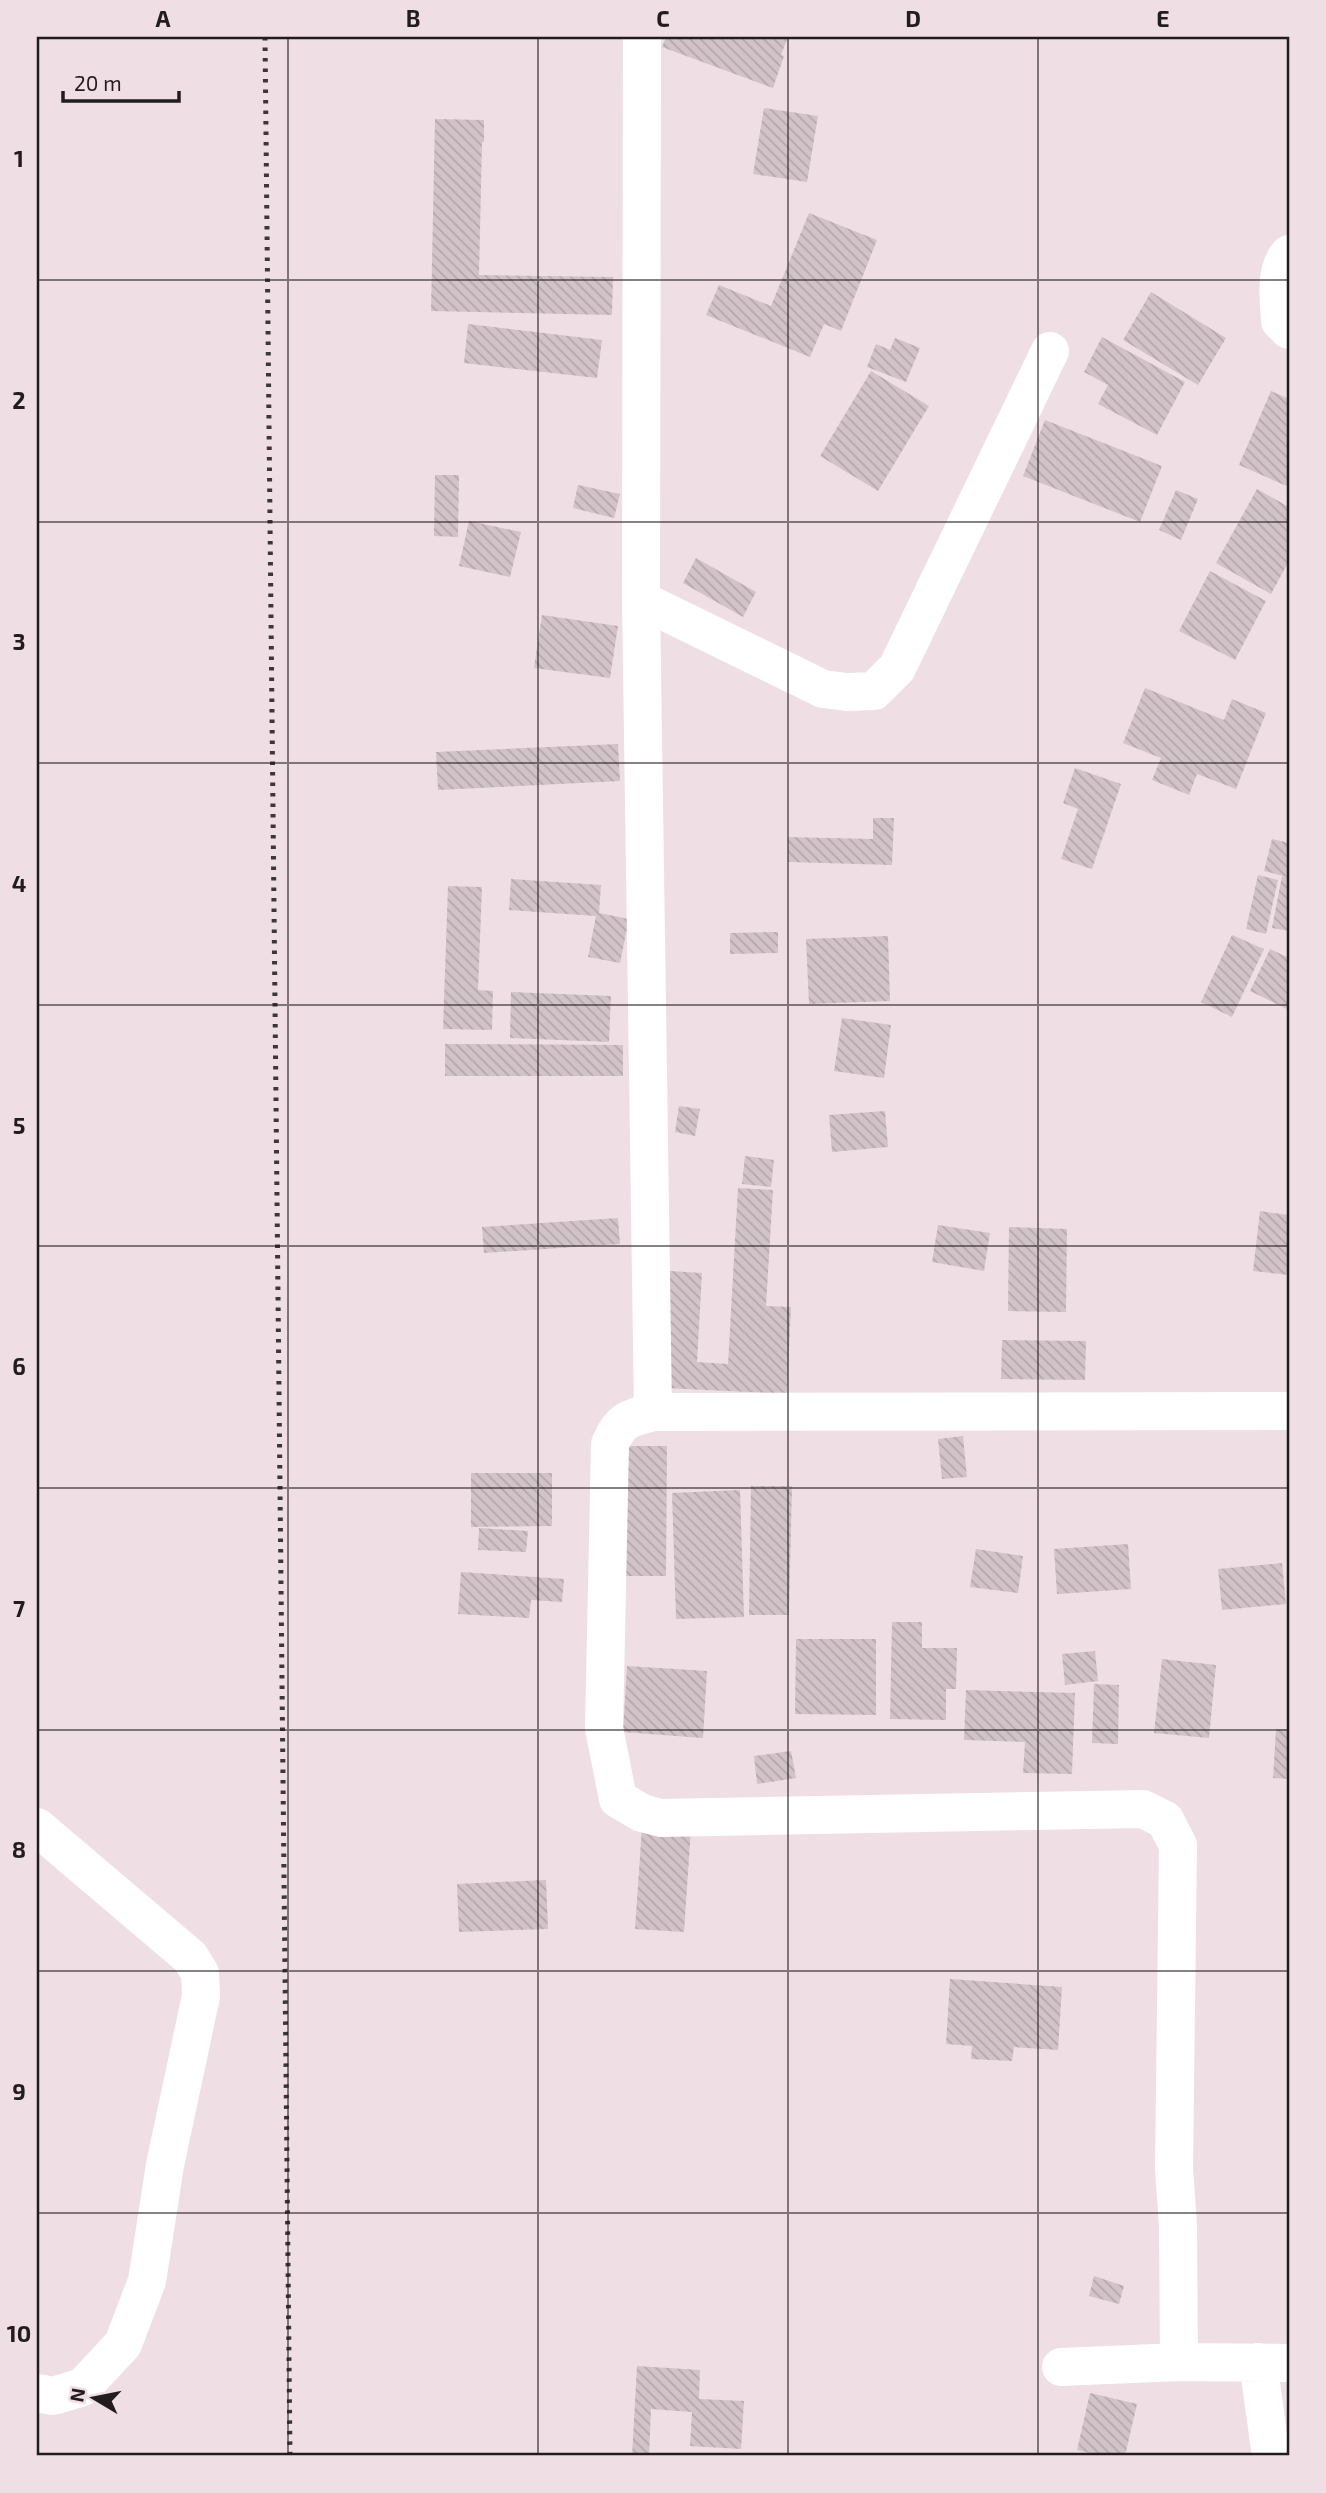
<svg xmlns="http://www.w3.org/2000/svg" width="1326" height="2493" font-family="'Exo 2',sans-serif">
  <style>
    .building { fill: url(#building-back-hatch) }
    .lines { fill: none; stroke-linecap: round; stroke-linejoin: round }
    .minor { stroke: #fff; stroke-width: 38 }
    .rail { stroke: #3d3639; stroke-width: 5; stroke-dasharray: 3.5 7; stroke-linecap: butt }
    .grid { fill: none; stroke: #221c1f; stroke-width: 2; stroke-opacity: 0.55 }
    .neatline { fill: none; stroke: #221c1f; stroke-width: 2.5 }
    .grid-label { font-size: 23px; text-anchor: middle; font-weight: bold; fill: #221c1f }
  </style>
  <defs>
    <pattern id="building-back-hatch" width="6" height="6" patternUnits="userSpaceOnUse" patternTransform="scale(1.75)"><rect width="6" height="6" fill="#d2c3c8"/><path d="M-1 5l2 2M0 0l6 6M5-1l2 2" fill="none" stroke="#b4a7ab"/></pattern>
  </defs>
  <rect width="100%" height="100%" fill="#efdfe5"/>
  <path class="building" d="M666,37H788L781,55L784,56L773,88L662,47Z
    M764,108L818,116L807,182L753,174Z
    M435,119L484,120V142H482L479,275L613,277L612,315L431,311Z
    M809,213L877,240L841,331L824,324L810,357L706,315L719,285L771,306Z
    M1151,292L1226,338L1198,385L1123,340Z
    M468,324L602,340L597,378L464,363Z
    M1102,337L1185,382L1157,435L1098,404L1108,385L1084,372Z
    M895,338L920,348L906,382L867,367L876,344L890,350Z
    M871,371L929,406L878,491L820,456Z
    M1271,391L1289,399V487L1239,465Z
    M1045,420L1162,466L1140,522L1023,476Z
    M435,475H459L458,537L434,536Z
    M578,485L620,494L614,518L573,508Z
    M1257,489L1289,507V561L1271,594L1216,563Z
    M1176,490L1198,499L1181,540L1159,530Z
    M469,521L521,532L510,577L459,566Z
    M696,558L756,592L743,617L683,583Z
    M1210,571L1266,601L1235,660L1179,631Z
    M542,615L618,626L610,678L534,668Z
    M1145,688L1224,720L1232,699L1266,713L1236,789L1197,774L1189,795L1152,780L1161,758L1123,743Z
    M618,744L620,781L438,790L436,752Z
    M1075,768L1121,784L1092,869L1061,859L1078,809L1063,803Z
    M873,818H894L892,865L788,862V837L873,839Z
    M1272,839L1289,843L1287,877L1264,871Z
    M1258,875L1278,880L1266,934L1246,929Z
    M1282,876L1289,878V931L1272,928Z
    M511,879L601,885L599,913L629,919L620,963L588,957L596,916L509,910Z
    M448,886L482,887L478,990L493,991L492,1030L443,1029Z
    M778,932V953L730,954V933Z
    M1232,935L1264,949L1232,1017L1201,1002Z
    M888,936L890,1001L809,1004L806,939Z
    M1270,949L1289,958V1010L1250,991Z
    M511,992L611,996L609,1042L510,1038Z
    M842,1018L891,1025L884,1078L834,1071Z
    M445,1044L623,1045V1076H445Z
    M679,1106L700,1109L695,1136L675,1132Z
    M885,1111L888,1147L832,1152L829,1115Z
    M745,1156L774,1160L771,1187L742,1184Z
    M738,1188L773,1190L766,1306L791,1307L787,1394L665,1388L670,1271L702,1273L697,1362L728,1364Z
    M1260,1211L1289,1215V1275L1253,1271Z
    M618,1218L620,1244L484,1253L482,1227Z
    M938,1225L990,1233L984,1271L932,1262Z
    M1009,1227L1067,1229L1066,1312L1008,1311Z
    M1002,1340L1086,1341L1085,1380L1001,1379Z
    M963,1436L967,1477L942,1479L938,1439Z
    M623,1446H667L666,1576H622Z
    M471,1473H552V1526L471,1527Z
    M751,1486H792L789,1615H749Z
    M740,1490L744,1617L676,1619L672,1493Z
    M479,1528L528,1531L526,1552L478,1550Z
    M1128,1544L1131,1589L1057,1594L1054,1549Z
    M976,1549L1023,1556L1018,1593L970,1587Z
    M1282,1563L1286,1604L1222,1610L1218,1569Z
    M461,1572L564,1579L562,1602L531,1600L529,1618L458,1614Z
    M892,1622H922V1648H957L956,1689H946V1720L890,1719Z
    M796,1639H876V1715L795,1714Z
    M1095,1651L1098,1681L1065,1685L1062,1654Z
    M1162,1659L1216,1665L1209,1738L1154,1733Z
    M627,1666L707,1671L703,1738L623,1732Z
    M1094,1684L1119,1685L1118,1744L1092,1743Z
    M966,1690L1075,1693L1072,1774L1023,1773L1025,1742L964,1740Z
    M1276,1729H1289V1779L1273,1778Z
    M791,1751L796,1778L757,1784L754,1756Z
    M642,1827L691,1829L684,1932L635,1929Z
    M546,1880L548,1929L459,1932L457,1884Z
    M950,1979L1062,1987L1058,2050L1014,2047L1012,2061L971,2059L972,2046L946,2044Z
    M1094,2276L1124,2286L1119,2304L1089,2296Z
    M637,2366L700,2370L699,2399L744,2401L741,2449L690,2446L692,2412L651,2409L649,2456H632Z
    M1090,2393L1137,2404L1125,2456H1102L1077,2450Z"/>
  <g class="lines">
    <path class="minor" d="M642,37L641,600L653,1412L1289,1411
      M1289,254C1274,271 1279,300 1280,321L1289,330
      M641,600L823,689L847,692L874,691L897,668L1050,351
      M653,1412C629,1418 620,1420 610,1444L604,1728L618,1799L642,1813L661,1818L1143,1809L1165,1820L1178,1845L1174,2169L1178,2225L1179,2362
      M37,1827L190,1957L200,1973L201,1996L165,2165L147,2281L123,2344L83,2387L53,2396L37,2393
      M1258,2362L1271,2456
      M1061,2367L1179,2362L1289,2363"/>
    <path class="rail" d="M265,37L290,2456"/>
  </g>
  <path class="grid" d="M288,37V2456M538,37V2456M788,37V2456M1038,37V2456M37,280H1289M37,522H1289M37,763H1289M37,1005H1289M37,1246H1289M37,1488H1289M37,1730H1289M37,1971H1289M37,2213H1289"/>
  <rect width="1326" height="2493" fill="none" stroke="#efdfe5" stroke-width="77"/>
  <g transform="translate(94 2398) rotate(280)" stroke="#efdfe5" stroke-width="5" paint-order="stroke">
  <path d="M0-5L12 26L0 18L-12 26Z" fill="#221c1f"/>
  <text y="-10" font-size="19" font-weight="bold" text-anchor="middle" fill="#221c1f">N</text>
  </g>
  <path d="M63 91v10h116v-10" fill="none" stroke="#221c1f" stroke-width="3.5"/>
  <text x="74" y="91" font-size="21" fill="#221c1f" stroke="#efdfe5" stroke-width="5" paint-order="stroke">20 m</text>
  <rect x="38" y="38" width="1250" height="2416" class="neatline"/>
  <g class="grid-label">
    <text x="163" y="27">A</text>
    <text x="413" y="27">B</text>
    <text x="663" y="27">C</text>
    <text x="913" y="27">D</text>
    <text x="1163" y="27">E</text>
    <text x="19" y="167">1</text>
    <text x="19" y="409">2</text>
    <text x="19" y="650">3</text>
    <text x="19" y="892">4</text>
    <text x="19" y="1134">5</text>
    <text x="19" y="1375">6</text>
    <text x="19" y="1617">7</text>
    <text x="19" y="1858">8</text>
    <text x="19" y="2100">9</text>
    <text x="19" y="2342">10</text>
  </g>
</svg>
